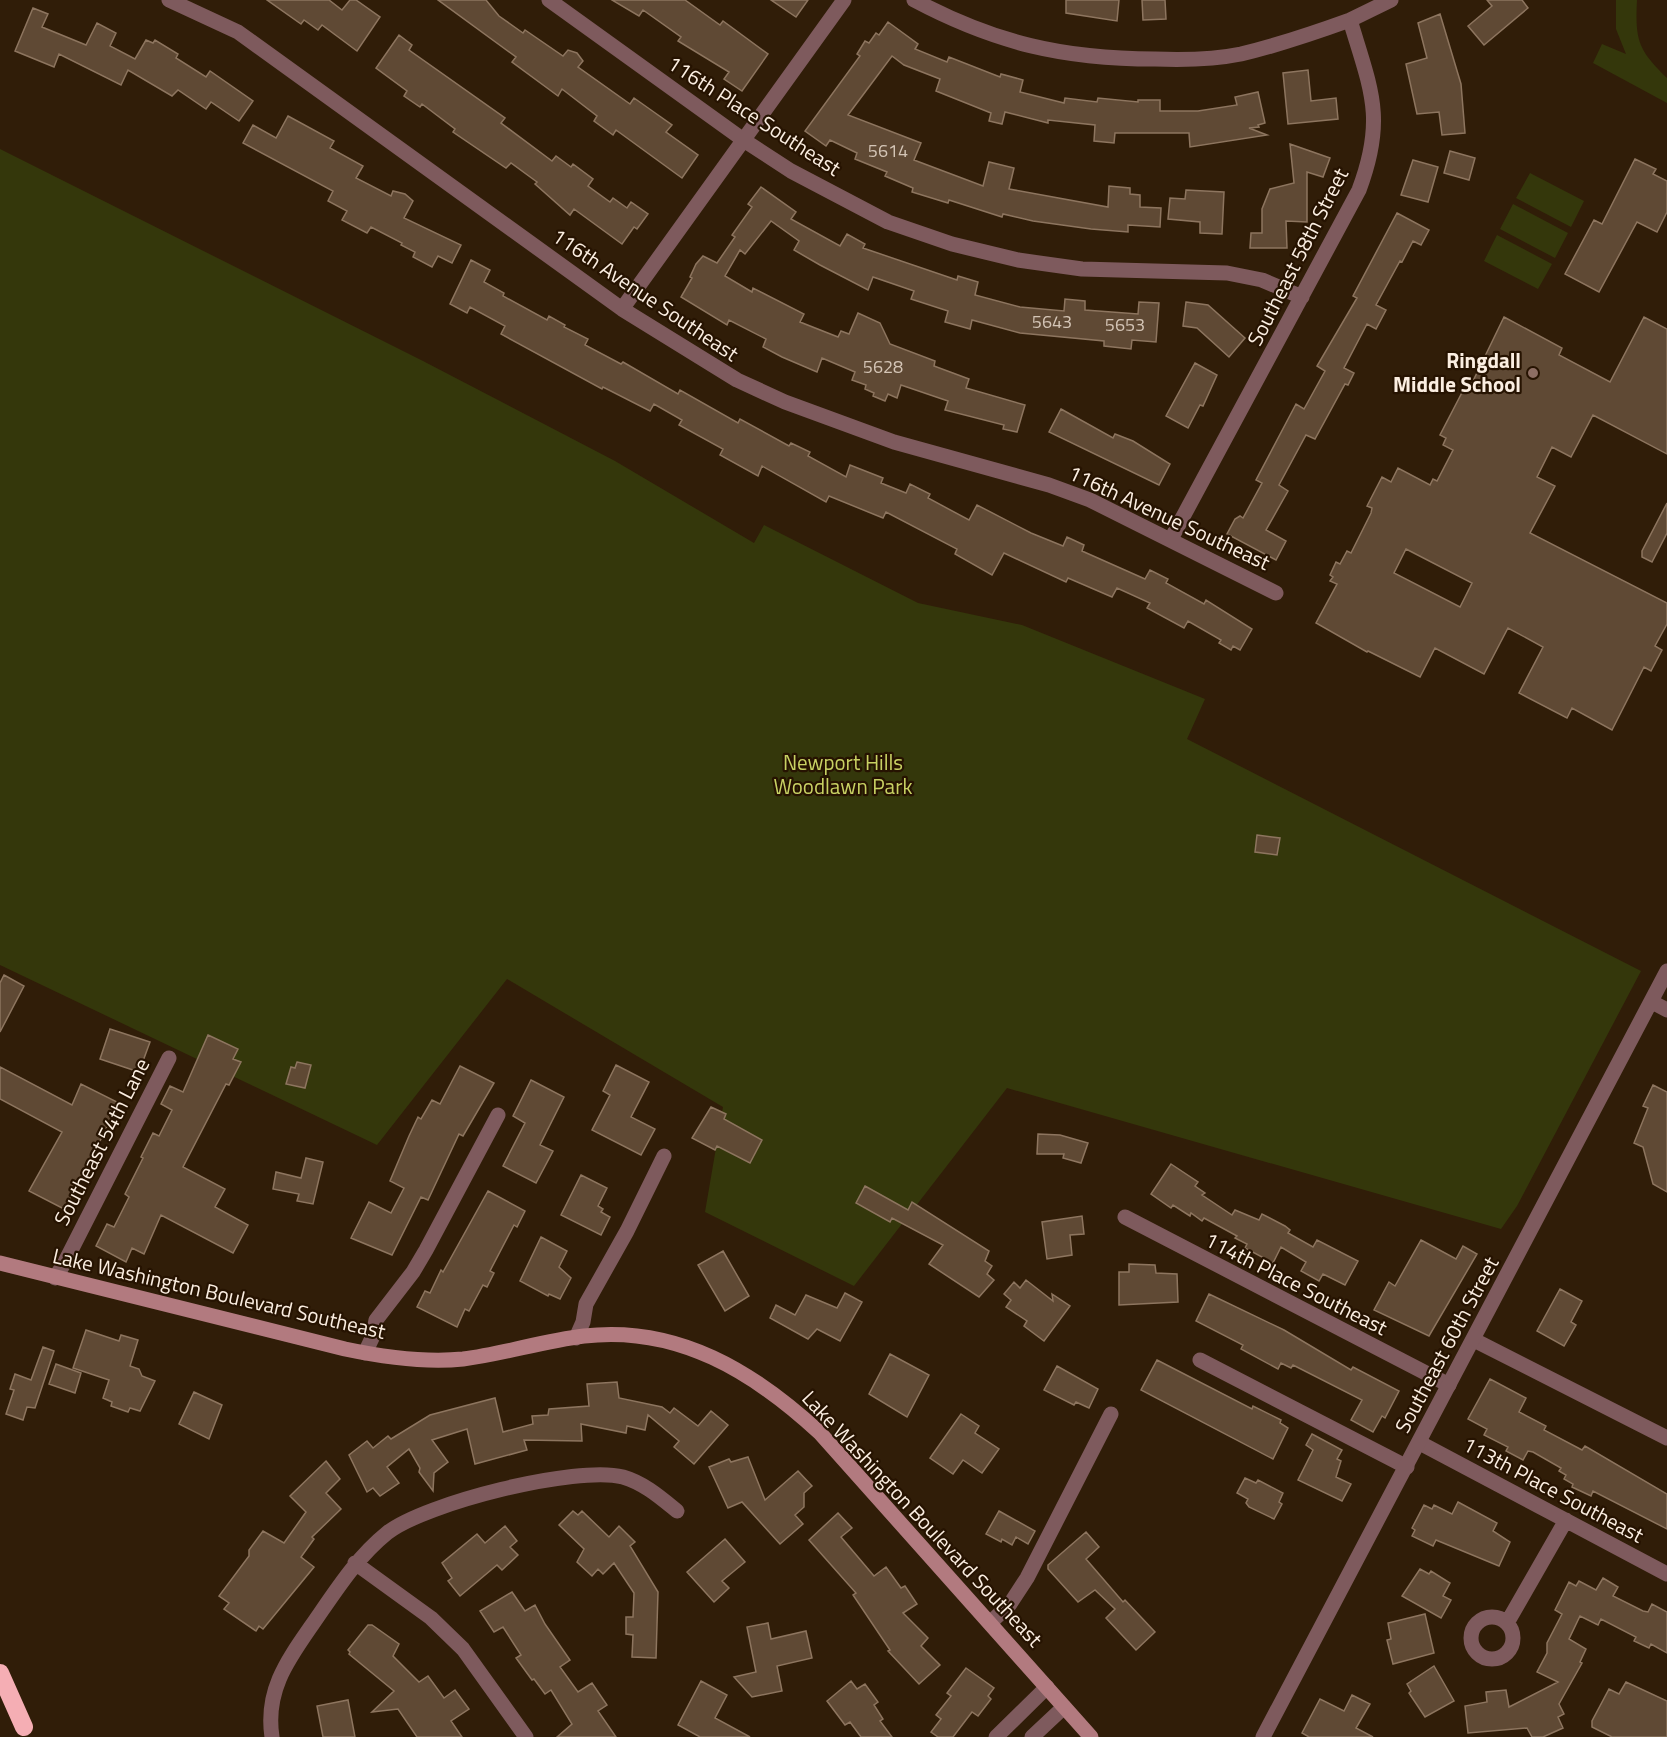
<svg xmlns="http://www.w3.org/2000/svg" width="1667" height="1737" font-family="'Titillium Web',sans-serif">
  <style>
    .green { fill: #34370b }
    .building { fill: #5f4934; stroke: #8d755f; stroke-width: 1.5; fill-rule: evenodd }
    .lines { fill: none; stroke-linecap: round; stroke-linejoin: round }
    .minor { stroke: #7e5a5d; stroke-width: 15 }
    .tertiary { stroke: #7e5a5d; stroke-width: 15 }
    .secondary { stroke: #b27a7f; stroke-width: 15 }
    .motorway { stroke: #f5aeb4; stroke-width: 18 }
    .education-dot { fill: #8d6e63; stroke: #261301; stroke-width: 2 }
    .labels { text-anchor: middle; stroke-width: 4.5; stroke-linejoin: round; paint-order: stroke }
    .number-label { font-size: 18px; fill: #d4c5b6 }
    .street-label { font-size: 21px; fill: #fbeee1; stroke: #261301 }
    .poi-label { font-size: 21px; font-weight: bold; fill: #fbeee1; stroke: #261301; text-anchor: end }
    .park-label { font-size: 21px; fill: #c8d163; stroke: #261301 }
  </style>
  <rect width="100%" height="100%" fill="#301d08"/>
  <path class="green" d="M1616,0H1637C1635,40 1638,50 1667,78V103L1593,63L1602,44L1626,54L1616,29Z
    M0,149L423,361L615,461L754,543L764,525L918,603L1022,625L1205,699L1187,739L1641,971L1517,1206L1501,1229L1007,1088L854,1286L705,1212L723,1107L507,979L377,1145L0,965Z
    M1530,173L1584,201L1571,227L1516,198Z
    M1513,204L1568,233L1555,258L1500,229Z
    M1497,235L1552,264L1538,289L1484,261Z"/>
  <path class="building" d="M267,0H329L342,10L350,0H356L380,17L357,51L322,25L318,30L304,20L301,24Z
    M438,0H486L499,16L523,33L525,30L563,56L568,50L577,53L583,61L578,67L630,104L634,98L651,110L672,125L666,132L698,155L682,178L616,130L613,135L594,121L597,116L562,89L558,96L512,62L516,57Z
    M612,0H685L720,25L723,21L768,54L742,91L724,79L729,72L678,41L681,37L643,10L639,16Z
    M771,0H808L796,17Z
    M1066,0H1119L1117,21L1066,13Z
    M1142,0H1165L1166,19L1143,20Z
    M1487,0H1522L1528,8L1484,45L1468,26L1492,6Z
    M33,8L48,14L42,27L86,45L97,23L116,33L110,46L135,59L146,40L153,43L155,40L178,54L176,58L206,77L210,71L253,101L239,121L211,102L206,109L178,90L172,96L128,70L121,85L59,54L54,67L15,51Z
    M1440,14L1461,84L1465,133L1442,135L1439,112L1417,114L1406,64L1427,58L1418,23Z
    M888,22L918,44L915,49L947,62L949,57L1000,77L1001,74L1023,80L1020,92L1064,103L1065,98L1097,102L1098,98L1138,102V100H1160V111H1198L1237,105L1235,97L1258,92L1265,123L1258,125L1259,127L1249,128L1267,135L1190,147L1189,133H1115L1114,143L1094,141L1095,125L1048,120V123L1005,112L1002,124L989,121L991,113L936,91L940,79L904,65L892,56L848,115L921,143L914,160L983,186L989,162L1014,168L1009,189L1108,207L1109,186L1130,188V194L1140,195V207L1161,208L1160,227L1128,225V232L1091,229L1033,221L1003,214L1002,217L949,200L948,203L912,192L913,188L885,176L887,172L855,159L857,153L830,140L826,146L805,131L860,56L857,54L865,41L869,43L876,33L879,35Z
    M399,35L412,45L409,50L505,118L501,123L552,161L556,156L571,167L573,164L593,179L588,186L610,202L613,198L627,208L631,202L648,214L637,229L634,227L622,244L574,209L570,215L535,184L537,182L511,163L506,168L453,132L455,129L422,104L420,107L404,96L407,91L376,68Z
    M1308,70L1311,101L1336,98L1338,119L1288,124L1283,73Z
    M288,116L334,141L330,148L363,166L356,178L391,196L393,191L405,194L413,201L404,218L461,245L452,263L438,256L432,267L413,257L415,252L401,245L402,243L371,227L367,233L342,220L347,211L328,201L333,191L243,143L253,125L276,138Z
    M1290,144L1330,158L1323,177L1307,172V222L1286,221L1287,248H1250L1251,233H1262V209L1270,189L1294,183Z
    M1450,151L1475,158L1469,180L1444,173Z
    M1635,159L1656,169L1653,174L1667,181V212L1657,232L1637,222L1599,292L1565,274L1594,220L1602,224Z
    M1413,160L1438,167L1428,202L1401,195Z
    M761,187L796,212L791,219L840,246L847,234L865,244L863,248L957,280L958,276L978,282L975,295L1020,307L1064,311L1065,299L1085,301V310L1138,314L1139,302L1159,303L1156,342L1132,340L1131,349L1104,346V341L1020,333L972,320L970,329L945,322L948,311L911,299L914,291L873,277L868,290L820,265L794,250L799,241L771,221L745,254L740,250L725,276L752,292L753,288L804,314L800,322L838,337L841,331L849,334L858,313L880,323L890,344L935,361L934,366L969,379L966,388L1025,405L1017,432L1003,429L1004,425L945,410L948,401L901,385L897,398L888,394L885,401L873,396L874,393L865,389L866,385L852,380L855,372L822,358L817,372L782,357L763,347L766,339L729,320L727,325L681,297L692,278L690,277L696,264L703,256L717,263L735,237L732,235L752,207L748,204Z
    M1186,190L1224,192L1222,234L1200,233V222L1168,219L1170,198L1185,199Z
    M1397,213L1429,230L1421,245L1413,241L1402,262L1400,261L1376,305L1386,310L1376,329L1367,324L1344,368L1354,373L1348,385L1345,384L1315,439L1306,435L1279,485L1288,491L1266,530L1286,541L1276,560L1227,534L1235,519L1240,516L1243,518L1262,483L1256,480L1296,404L1304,409L1325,371L1317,366L1357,298L1353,296Z
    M471,260L490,270L484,282L504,293L503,296L547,320L549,316L565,325L564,327L588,339L585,345L621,364L623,362L678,394L680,390L738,423L740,419L789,446L791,443L810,452L808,456L846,477L850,465L883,478L881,483L906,493L910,484L930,494L928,498L969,520L977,505L1031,533L1063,546L1067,537L1084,545L1082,551L1145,579L1150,570L1168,579L1166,583L1204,604L1206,600L1252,629L1240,650L1233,646L1231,650L1219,643L1221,640L1188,621L1184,628L1147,608L1150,603L1117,588L1112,597L1068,578L1066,582L1004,553L992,575L955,554L957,549L886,512L883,518L829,496L826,502L762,466L758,476L720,455L723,449L679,425L682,420L654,404L650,411L603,387L602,389L501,334L505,326L470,307L467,313L450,304Z
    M1186,302L1208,305L1245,338L1229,357L1197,328L1183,326Z
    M1504,317L1562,348L1559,355L1610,382L1644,317L1667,329V454L1593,415L1571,457L1552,447L1537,477L1555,486L1530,533L1667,603V624L1655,646L1662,650L1651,671L1644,667L1612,730L1572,708L1567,718L1519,693L1543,647L1508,628L1484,674L1435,648L1420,677L1368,651L1367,652L1316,623L1337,584L1330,581L1333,577L1330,575L1336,562L1340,564L1347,551L1351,553L1371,513L1372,508L1367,506L1382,477L1391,482L1398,468L1430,485L1433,479L1437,481L1453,450L1443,445L1446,438L1440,435L1468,381L1472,383ZM1406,549L1472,583L1460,607L1394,573Z
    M1195,363L1217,375L1203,406L1200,405L1188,428L1166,416Z
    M1061,409L1113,438L1115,434L1133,441L1170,464L1159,485L1049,432Z
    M1667,503V533L1652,562L1642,557V551Z
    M1257,835L1280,838L1277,855L1255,852Z
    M4,975L24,986L0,1032V983Z
    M110,1029L150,1042L139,1072L100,1059Z
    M208,1035L238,1049L233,1059L241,1062L229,1085L226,1084L183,1167L225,1189L215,1207L248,1225L233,1253L161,1215L144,1254L132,1248L126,1262L96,1246L107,1224L114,1227L129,1197L125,1194L143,1158L141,1157L153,1133L159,1136L172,1110L161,1104L170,1086L183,1092Z
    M297,1062L311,1065L305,1088L286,1084L291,1067L295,1068Z
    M616,1065L649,1082L631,1117L655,1129L641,1155L592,1130L610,1095L603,1091Z
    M460,1066L494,1083L463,1136L459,1134L428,1200L421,1197L392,1255L351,1238L369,1202L391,1213L404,1188L390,1181L409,1136L418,1117L421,1119L432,1100L440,1104Z
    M0,1067L72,1105L81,1084L119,1103L94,1153L96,1154L64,1209L29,1191L62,1132L0,1099Z
    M531,1080L564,1097L540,1145L553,1151L536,1183L503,1166L525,1123L513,1116Z
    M1653,1085L1667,1092V1192L1653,1184L1643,1147L1634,1143L1648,1108L1643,1106Z
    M711,1107L726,1114L724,1119L762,1140L750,1163L717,1146L715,1150L692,1138Z
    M1038,1134L1060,1135L1088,1143L1081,1163L1063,1158L1064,1154H1037Z
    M306,1158L323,1162L313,1204L297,1201L299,1194L273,1189L276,1172L301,1178Z
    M1171,1164L1198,1182L1195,1186L1205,1193L1202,1195L1232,1215L1235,1210L1259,1220L1262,1214L1285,1226L1290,1230L1288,1233L1313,1247L1317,1240L1358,1261L1345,1285L1323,1274L1319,1281L1301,1271L1306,1262L1281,1247L1273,1263L1245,1248L1247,1244L1235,1238L1237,1236L1204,1218L1202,1221L1191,1213L1190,1216L1173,1205L1171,1208L1151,1194Z
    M581,1175L607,1188L598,1206L603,1209L601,1212L610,1217L601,1235L561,1215Z
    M865,1186L908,1210L912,1202L989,1251L985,1261L992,1266L987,1274L994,1280L979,1297L929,1264L943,1245L892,1218L890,1222L856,1203Z
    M488,1191L525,1211L517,1227L514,1225L490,1271L494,1273L487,1287L483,1285L469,1311L465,1309L457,1327L417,1307L425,1291L430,1293L441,1270L443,1272Z
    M1082,1216L1084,1234L1070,1235L1072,1255L1047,1259L1042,1222Z
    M541,1237L567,1251L559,1267L571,1278L560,1299L549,1294L548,1296L520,1281Z
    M1421,1240L1456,1259L1463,1246L1477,1254L1429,1336L1374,1310L1389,1282L1395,1286Z
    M723,1251L749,1296L725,1311L698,1265Z
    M1129,1264L1155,1265L1156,1273L1177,1274L1178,1302L1119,1305V1272H1129Z
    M1026,1280L1053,1301L1052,1294L1070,1306L1044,1341L1024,1326L1027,1321L1006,1307L1011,1300L1004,1294L1014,1282L1020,1288Z
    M1560,1289L1582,1301L1571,1322L1576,1325L1564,1346L1537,1331Z
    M845,1293L862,1302L840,1341L817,1329L808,1339L770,1318L776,1305L795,1315L806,1295L837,1308Z
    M1209,1294L1284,1330L1351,1370L1353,1367L1399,1391L1385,1418L1382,1416L1373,1432L1351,1420L1362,1400L1293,1365L1291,1368L1281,1363L1278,1369L1241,1349L1243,1345L1196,1321Z
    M86,1330L119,1341L121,1335L138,1340L130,1366L139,1369L142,1376L155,1381L140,1411L130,1408L128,1412L111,1406L112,1402L103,1398L109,1380L73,1368Z
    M43,1347L54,1351L35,1408L27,1407L23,1420L6,1414L14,1390L10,1389L15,1374L31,1380Z
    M890,1354L929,1375L907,1417L869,1394Z
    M1157,1360L1252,1409L1253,1406L1281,1420L1280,1423L1288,1428L1273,1459L1141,1390Z
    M56,1364L81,1373L75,1393L49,1384Z
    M1057,1366L1098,1389L1089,1408L1076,1402L1074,1405L1044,1390Z
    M1490,1379L1526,1398L1519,1412L1546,1426L1544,1430L1582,1450L1585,1446L1667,1494V1529L1593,1491L1591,1496L1572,1487L1573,1484L1564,1479L1566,1475L1559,1471L1561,1468L1533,1452L1528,1451L1523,1460L1506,1451L1508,1447L1484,1435L1487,1429L1468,1419Z
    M617,1382L619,1398L662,1407L670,1413L674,1408L698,1426L711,1411L728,1425L694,1464L674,1447L679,1441L648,1415L645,1430L627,1426L626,1433L581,1424L582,1441L524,1440L527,1450L475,1464L467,1429L432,1440L448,1462L434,1473L433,1491L419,1472L420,1468L409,1449L387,1467L399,1483L380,1496L373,1488L367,1492L349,1455L367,1441L373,1448L388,1436L391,1439L430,1415L495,1398L503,1432L533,1424L532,1416L548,1415L549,1409L589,1406L587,1384Z
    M194,1392L222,1405L209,1439L179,1424Z
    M961,1414L979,1426L975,1433L999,1449L982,1473L963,1460L953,1474L930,1458Z
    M1312,1434L1342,1450L1337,1459L1341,1461L1336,1477L1351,1484L1342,1501L1298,1480L1313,1450L1306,1445Z
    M748,1457L765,1500L798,1471L812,1486L804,1493V1507L795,1515L803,1524L780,1544L742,1502L728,1508L709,1467L729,1459L731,1462Z
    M326,1461L340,1479L326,1493L341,1509L312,1537L314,1539L301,1557L314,1567L263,1629L259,1626L256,1631L224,1609L229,1603L219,1596L249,1556V1550L263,1531L284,1543L306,1512L290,1496Z
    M1245,1478L1256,1483L1258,1480L1283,1493L1279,1502L1282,1504L1274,1519L1249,1507L1246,1503L1248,1499L1237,1493Z
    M1458,1502L1497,1523L1493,1531L1510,1542L1499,1566L1436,1540L1433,1546L1412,1536L1415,1530L1412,1528L1424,1505L1432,1509L1434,1505L1452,1514Z
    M573,1511L578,1515L582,1511L609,1537L619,1526L635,1542L630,1546L658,1592L656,1658L632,1657L633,1635L626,1634V1617H633L634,1593L614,1563L603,1574L598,1569L592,1576L577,1562L584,1549L559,1525Z
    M999,1511L1035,1531L1028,1544L1016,1537L1012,1545L1002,1539L1001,1542L986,1534Z
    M838,1513L852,1528L841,1537L874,1576L886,1567L901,1588L905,1586L917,1604L903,1613L928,1638L921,1646L940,1665L919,1684L888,1651L890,1650L853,1595L856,1593L809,1540Z
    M505,1526L517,1541L510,1547L518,1555L502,1570L497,1565L460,1596L448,1581L452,1578L442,1563L477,1534L485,1543Z
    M1086,1532L1099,1547L1086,1559L1123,1602L1125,1600L1155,1632L1136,1650L1106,1618L1115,1609L1095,1590L1078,1602L1048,1569V1565Z
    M725,1539L745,1562L722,1581L729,1588L714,1602L687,1572Z
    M1420,1569L1429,1574L1431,1571L1450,1583L1443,1596L1451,1600L1441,1618L1402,1596Z
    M1603,1578L1618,1587L1613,1596L1643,1611L1648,1612L1652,1604L1667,1612V1653L1651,1644L1649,1648L1634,1641L1636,1637L1601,1619L1598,1625L1580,1616L1569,1639L1586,1649L1580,1662L1582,1663L1559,1704L1564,1714L1558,1717L1563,1728L1543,1737H1532L1527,1728L1468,1733L1465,1706L1487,1702L1486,1692L1506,1690L1509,1707L1558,1682L1537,1672L1547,1653V1643L1562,1614L1555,1610L1569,1582L1576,1586L1579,1581L1596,1590Z
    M512,1592L525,1611L535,1605L545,1624L570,1660L560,1667L578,1692L592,1683L607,1705L598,1711L616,1737H557L572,1724L551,1690L545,1694L534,1679L532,1680L516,1658L521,1655L503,1627L494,1632L480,1611Z
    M1425,1614L1434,1653L1393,1664L1387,1640L1391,1639L1388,1623Z
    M768,1623L771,1639L806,1631L812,1658L777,1666L782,1691L752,1697L734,1677L756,1672L747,1627Z
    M368,1625H372L399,1644L393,1656L419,1682L428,1676L444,1698L455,1690L469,1709L451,1721L462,1737H417L398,1709L372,1712L394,1691L349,1654L350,1652L348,1650Z
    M1434,1666L1454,1701L1425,1717L1409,1693L1411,1691L1407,1684Z
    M966,1668L994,1688L988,1696L991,1699L978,1716L972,1712L953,1737H938L931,1732L941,1719L936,1715L951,1696L947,1693Z
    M701,1681L727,1695L715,1718L750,1737H700L678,1725Z
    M851,1681L857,1689L865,1684L878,1702L874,1705L883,1719L880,1721L892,1737H861L850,1722L845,1725L827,1701Z
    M1626,1682L1667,1701V1737H1612L1592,1727V1721L1609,1689L1619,1694Z
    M1352,1695L1370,1704L1356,1728L1373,1737H1309L1302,1733L1320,1699L1344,1711Z
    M348,1700L355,1737H323L317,1706Z"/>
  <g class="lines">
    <path class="minor" d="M169,0L238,32L622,309L737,380L785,402L894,442L1049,485L1090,500L1276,593
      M549,0L745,141L791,171L888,222L952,244L1018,260L1082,269L1227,273L1262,280L1302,297
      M914,0C995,43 1063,59 1155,59C1183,60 1212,60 1241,54C1279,45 1314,33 1350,20
      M622,309L844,0
      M1171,539L1359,190C1386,118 1371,90 1350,20L1391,0
      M1125,1217L1449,1385
      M55,1278L65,1262L169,1058
      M576,1338L583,1322L586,1304L627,1231L664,1156
      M1474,1340L1667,1438
      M365,1353L373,1336L376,1320L413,1272L426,1250L498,1115
      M1200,1360L1407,1467
      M1420,1443L1667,1574
      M355,1563L431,1618L463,1649L526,1737
      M1471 1638a21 21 0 1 1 42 0a21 21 0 1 1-42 0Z
      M991,1622L1010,1604L1027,1578L1111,1414
      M1507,1623L1566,1520
      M272,1737C265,1691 287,1661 312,1625C335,1592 356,1558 387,1533C425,1503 577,1465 623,1477C644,1483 661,1498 677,1511
      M996,1737L1047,1687
      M1032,1737L1064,1707"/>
    <path class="tertiary" d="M1652,1002L1667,1010
      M1263,1737L1667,971"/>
    <path class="secondary" d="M0,1263L345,1349C383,1357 424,1363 463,1359C503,1354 543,1341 584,1336C678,1325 754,1372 820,1433L1091,1737"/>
    <path class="motorway" d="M0,1673L24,1727"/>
  </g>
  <circle class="education-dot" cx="1533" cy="373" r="6"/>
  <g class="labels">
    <g class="number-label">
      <text x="888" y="157">5614</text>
      <text x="1052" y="328">5643</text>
      <text x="1125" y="331">5653</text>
      <text x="883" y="373">5628</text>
    </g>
    <g class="street-label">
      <text transform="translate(754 116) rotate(33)" y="7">116th Place Southeast</text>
      <text transform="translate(1298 257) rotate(-63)" y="7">Southeast 58th Street</text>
      <text transform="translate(645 295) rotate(34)" y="7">116th Avenue Southeast</text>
      <text transform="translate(1169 518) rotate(25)" y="7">116th Avenue Southeast</text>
      <text transform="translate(102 1142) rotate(-63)" y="7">Southeast 54th Lane</text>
      <text transform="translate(1296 1284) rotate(27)" y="7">114th Place Southeast</text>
      <text transform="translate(219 1294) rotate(13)" y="7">Lake Washington Boulevard Southeast</text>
      <text transform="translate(1447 1345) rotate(-62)" y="7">Southeast 60th Street</text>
      <text transform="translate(1553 1490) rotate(28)" y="7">113th Place Southeast</text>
      <text transform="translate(922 1519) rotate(47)" y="7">Lake Washington Boulevard Southeast</text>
    </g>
    <g class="poi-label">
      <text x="1521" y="368">Ringdall<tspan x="1521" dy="24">Middle School</tspan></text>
    </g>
    <g class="park-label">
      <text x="843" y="770">Newport Hills<tspan x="843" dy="24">Woodlawn Park</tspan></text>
    </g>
  </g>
</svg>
